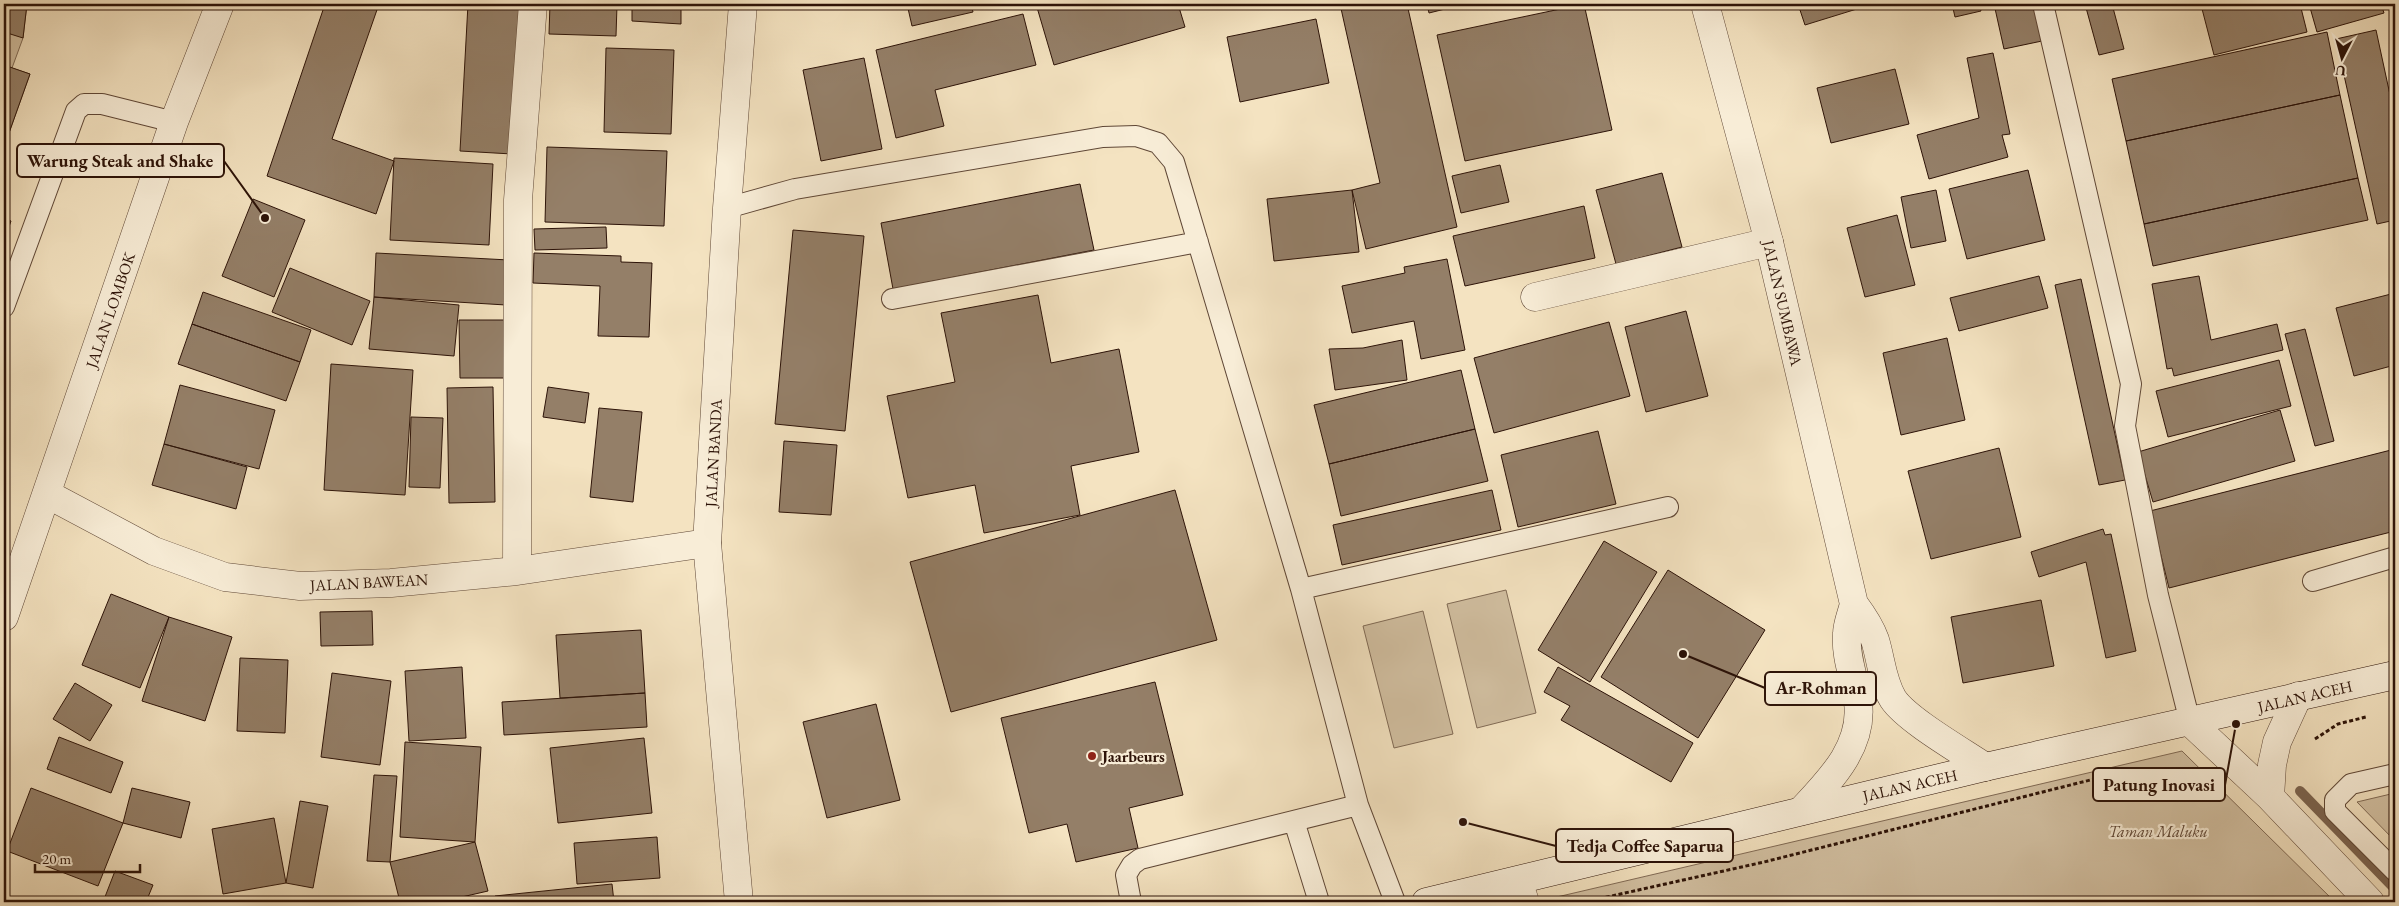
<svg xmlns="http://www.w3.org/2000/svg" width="2399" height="906" font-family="'EB Garamond',serif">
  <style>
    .green { fill: #d2c0a2; stroke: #806a55 }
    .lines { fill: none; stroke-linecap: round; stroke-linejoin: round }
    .stream { stroke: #7c6551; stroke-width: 10 }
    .building { fill: #947f68; stroke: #2d1308 }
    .service-casing { stroke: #5f4736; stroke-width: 22 }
    .minor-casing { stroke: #5f4736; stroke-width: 29 }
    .tertiary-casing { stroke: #5f4736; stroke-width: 29 }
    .secondary-casing { stroke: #2d1308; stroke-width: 29 }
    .path { stroke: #2d1308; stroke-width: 3; stroke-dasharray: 4 2.5; stroke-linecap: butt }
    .service { stroke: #f8edd7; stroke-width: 20 }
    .minor { stroke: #f8edd7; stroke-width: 28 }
    .tertiary { stroke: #f8edd7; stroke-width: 28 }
    .secondary { stroke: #f8edd7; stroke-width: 28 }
    .poi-dot { fill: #8f2418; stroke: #f8edd7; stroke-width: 2 }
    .labels { text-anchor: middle; stroke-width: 4.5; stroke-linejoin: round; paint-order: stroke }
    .street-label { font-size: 16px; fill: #2d1308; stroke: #f8edd7 }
    .poi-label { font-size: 16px; font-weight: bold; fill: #2d1308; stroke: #f8edd7; text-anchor: start }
    .park-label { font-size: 16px; font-style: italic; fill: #5f4736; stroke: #f8edd7 }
    .leader { fill: none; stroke: #2d1308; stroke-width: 2 }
    .callout-dot { fill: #2d1308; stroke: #f8edd7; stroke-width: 2 }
    .callout { fill: #f8edd7; stroke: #2d1308; stroke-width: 2 }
    .callout-label { font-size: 18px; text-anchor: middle; font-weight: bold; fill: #2d1308 }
  </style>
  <rect width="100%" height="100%" fill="#f4e3c1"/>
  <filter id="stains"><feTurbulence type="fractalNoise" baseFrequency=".004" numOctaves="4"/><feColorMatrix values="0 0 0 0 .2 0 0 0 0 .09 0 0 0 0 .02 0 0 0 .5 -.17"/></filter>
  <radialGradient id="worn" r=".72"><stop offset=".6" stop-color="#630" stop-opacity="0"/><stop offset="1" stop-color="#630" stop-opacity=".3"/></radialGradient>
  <path class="green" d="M4,4H27L23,38L12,68L30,74L4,147Z
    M1506,590L1536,713L1477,728L1447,604Z
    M1423,611L1453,734L1394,748L1363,626Z
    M2182,751L2335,902H1545L1544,900Z
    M2395,793V841L2357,802Z"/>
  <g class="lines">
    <path class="stream" d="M2300,791L2395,889"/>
  </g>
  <path class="building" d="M4,4H27L23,38L4,32Z
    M325,4H379L332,139L394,161L376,214L267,176Z
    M468,4H520L512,154L460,151Z
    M550,4L617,5L616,36L549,34Z
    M632,4H681V24L632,21Z
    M907,4H971L973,12L912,26Z
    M1036,4H1178L1185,27L1054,65Z
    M1340,4H1407L1457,227L1366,249L1352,190L1380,183Z
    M1427,4H1465L1429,13Z
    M1584,4L1612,130L1465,161L1437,35Z
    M1798,4H1873L1805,25Z
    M1952,4H1979L1981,11L1955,17Z
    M1994,4H2034L2042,41L2004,49Z
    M2085,4H2112L2124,49L2099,55Z
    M2205,4H2300L2307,32L2214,55L2201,5Z
    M2309,4H2381L2384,13L2317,32Z
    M1023,14L1036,65L935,90L944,126L896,138L876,50Z
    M1316,19L1329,83L1240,102L1227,37Z
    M2376,30L2395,118V220L2377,224L2336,39Z
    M2327,32L2340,95L2126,141L2112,79Z
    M606,48L674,50L671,134L604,132Z
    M1993,53L2010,134L2002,135L2008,157L1929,179L1917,135L1979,118L1967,58Z
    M864,58L882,149L821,161L803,70Z
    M4,65L30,74L4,147Z
    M1895,69L1909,124L1831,143L1817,88Z
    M2340,95L2358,178L2144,224L2126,141Z
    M547,147L667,151L664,226L545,222Z
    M394,158L493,164L489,245L390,240Z
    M1500,165L1509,202L1461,213L1452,176Z
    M2028,170L2045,240L1967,259L1949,189Z
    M1662,173L1682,247L1616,264L1596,190Z
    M2358,178L2368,220L2153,266L2144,224Z
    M1080,184L1094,250L893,289L881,223Z
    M1352,190L1359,252L1274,261L1267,199Z
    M1936,190L1946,241L1911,248L1901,197Z
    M253,199L305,220L274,297L222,276Z
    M1584,206L1595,258L1465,286L1453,236Z
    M1897,215L1915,285L1865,297L1847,228Z
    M4,218L11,221L4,241Z
    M606,227L607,248L535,250L534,229Z
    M793,230L864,236L845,431L775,424Z
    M376,253L509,260L506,305L374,297Z
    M534,253L621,256V262L652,263L649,337L598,336L600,286L533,283Z
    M1447,259L1465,350L1421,359L1414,321L1352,333L1342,286L1405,273L1404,267Z
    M290,268L370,301L352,345L272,312Z
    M2039,276L2048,308L1959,331L1950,298Z
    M2199,276L2211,340L2277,324L2283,350L2174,376L2172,368L2167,369L2152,284Z
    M2081,279L2125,480L2099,485L2055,285Z
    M203,292L311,330L300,362L192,324Z
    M2395,293V365L2354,376L2336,308Z
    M1038,295L1051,363L1119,349L1139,452L1071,466L1080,515L984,533L975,485L908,498L887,396L955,382L941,313Z
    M374,297L459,305L454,356L369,349Z
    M1686,311L1708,396L1646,412L1625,327Z
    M459,320H505L506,378H460Z
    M1609,322L1630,396L1494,433L1474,358Z
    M192,324L300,362L286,401L178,364Z
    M2305,329L2334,441L2315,446L2285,334Z
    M1947,338L1965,420L1901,435L1883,353Z
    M1402,340L1407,380L1335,390L1329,349L1363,348Z
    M2279,360L2291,406L2168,437L2156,391Z
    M331,364L413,370L405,495L324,490Z
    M1461,370L1475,429L1329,464L1314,405Z
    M180,385L275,410L259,469L164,444Z
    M493,387L495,502L449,503L447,388Z
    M548,387L589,393L585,423L543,417Z
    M599,408L642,412L633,502L590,497Z
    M2280,410L2295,461L2153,502L2138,452Z
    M411,417L443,418L440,488L409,487Z
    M1475,429L1488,481L1341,516L1329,464Z
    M1598,431L1616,504L1518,527L1501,455Z
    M784,441L837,445L831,515L779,512Z
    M164,444L247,467L236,509L152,485Z
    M1999,448L2021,537L1931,559L1908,471Z
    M2395,449V531L2169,588L2150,511Z
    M1175,490L1217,640L951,712L910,562Z
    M1492,490L1501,530L1342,565L1333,525Z
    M2103,529L2105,535L2111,534L2136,651L2106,658L2086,562L2039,577L2031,552Z
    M1604,541L1657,572L1590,682L1538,650Z
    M1668,570L1765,630L1698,738L1601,677Z
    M111,594L169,617L140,688L82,665Z
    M2041,600L2054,666L1963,683L1951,617Z
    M372,611L373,645L321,646L320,612Z
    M169,617L232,637L205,721L142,701Z
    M641,630L645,693L560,698L556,635Z
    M240,658L288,660L285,733L237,731Z
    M462,667L466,738L409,741L405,671Z
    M1558,667L1693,743L1671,782L1561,720L1570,706L1544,692Z
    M332,673L391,681L380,765L321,757Z
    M1155,682L1183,795L1129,808L1138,848L1076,862L1067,824L1029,833L1001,718Z
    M75,683L112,705L90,741L53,719Z
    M645,693L647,727L504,735L502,702Z
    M876,704L900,800L827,818L803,722Z
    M59,737L123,762L111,793L47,769Z
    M644,738L652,813L558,823L550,748Z
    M405,742L481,747L475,842L400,837Z
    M374,775L397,776L390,862L367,861Z
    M31,788L123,823L98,886L7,851Z
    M132,788L190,802L181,838L123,823Z
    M300,801L328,806L313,888L286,883Z
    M274,818L286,883L223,894L212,829Z
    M657,837L660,878L577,884L574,843Z
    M475,842L488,891L440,902H400L390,862Z
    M115,871L153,885L146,902H103Z
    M612,884L614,902H496L495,896Z"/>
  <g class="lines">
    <g class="service-casing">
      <path id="service" d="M2043,4L2131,384L2125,426L2158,595L2190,722
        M727,208L795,189L1103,137L1136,136L1158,143L1174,162L1301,589L1358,805L1395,902
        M892,299L1198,242
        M4,307L76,111L84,104H102L174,122
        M2313,581L2395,557
        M1301,589L1668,507
        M2395,774L2351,784L2335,800V811L2395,871
        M1294,821L1319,902
        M1131,902L1126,875L1132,865L1140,859L1358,805"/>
    </g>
    <g class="minor-casing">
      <path id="minor" d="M1535,297L1769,242
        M47,494L154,551L225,577L300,586L391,583L517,571L707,543
        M517,571L518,200L533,4
        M1518,881L1525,902"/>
    </g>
    <g class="tertiary-casing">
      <path id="tertiary" d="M1705,4L1769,242L1854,604C1863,616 1870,626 1875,640C1881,659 1882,681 1893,699C1907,720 1963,752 1985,767
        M4,617L174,122L220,4
        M2298,696L2277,742L2272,765L2270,797L2370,902
        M2190,722L2270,797
        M1801,811C1829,781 1864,747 1858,702C1855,680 1845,657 1847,634C1847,624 1852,613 1854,604
        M739,902L707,543L727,208L743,4"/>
    </g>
    <g class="secondary-casing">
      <path id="secondary" d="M1426,902L1985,767L2395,675"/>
    </g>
    <path class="path" d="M2315,739L2338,724L2366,717
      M1594,902L1598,899L1764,862L2130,770"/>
    <use href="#service" class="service"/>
    <use href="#minor" class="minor"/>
    <use href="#tertiary" class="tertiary"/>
    <use href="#secondary" class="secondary"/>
  </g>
  <circle class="poi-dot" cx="1092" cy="756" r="5"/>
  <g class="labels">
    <g class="street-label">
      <text transform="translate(1783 303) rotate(77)" y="6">JALAN SUMBAWA</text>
      <text transform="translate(110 310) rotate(-71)" y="6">JALAN LOMBOK</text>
      <text transform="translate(713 453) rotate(-87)" y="6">JALAN BANDA</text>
      <text transform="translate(369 582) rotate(-3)" y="6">JALAN BAWEAN</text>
      <text transform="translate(2305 696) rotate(-13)" y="6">JALAN ACEH</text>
      <text transform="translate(1910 785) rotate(-13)" y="6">JALAN ACEH</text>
    </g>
    <g class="poi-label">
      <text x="1102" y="762">Jaarbeurs</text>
    </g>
    <g class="park-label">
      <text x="2158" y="837">Taman Maluku</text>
    </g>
  </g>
  <path class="leader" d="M265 218L224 161M1683 654L1765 688M2236 724L2225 785M1463 822L1556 846"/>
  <g class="callout-dot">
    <circle cx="265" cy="218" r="5"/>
    <circle cx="1683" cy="654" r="5"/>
    <circle cx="2236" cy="724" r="5"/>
    <circle cx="1463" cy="822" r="5"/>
  </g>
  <g class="callout">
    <rect x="17" y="144" width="207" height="33" rx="5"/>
    <rect x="1765" y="672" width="111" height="33" rx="5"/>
    <rect x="2093" y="768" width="132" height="33" rx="5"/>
    <rect x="1556" y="829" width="177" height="33" rx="5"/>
  </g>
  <g class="callout-label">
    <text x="120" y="167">Warung Steak and Shake</text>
    <text x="1821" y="694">Ar-Rohman</text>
    <text x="2159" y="791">Patung Inovasi</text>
    <text x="1645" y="852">Tedja Coffee Saparua</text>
  </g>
  <rect width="2399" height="906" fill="none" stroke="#f4e3c1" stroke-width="20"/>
  <rect x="5" y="5" width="2389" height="896" fill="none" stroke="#2d1308" stroke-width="2.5"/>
  <rect x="10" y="10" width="2379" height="886" fill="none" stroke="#2d1308"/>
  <g transform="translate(2342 58) rotate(186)" stroke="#f8edd7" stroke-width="4" paint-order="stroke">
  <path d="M0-4L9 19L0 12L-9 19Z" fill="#2d1308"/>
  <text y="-8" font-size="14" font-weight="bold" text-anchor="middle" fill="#2d1308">U</text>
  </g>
  <path d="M35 864v8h105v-8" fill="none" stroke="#2d1308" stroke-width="2.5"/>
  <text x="42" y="864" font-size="15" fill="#2d1308" stroke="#f8edd7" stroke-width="4" paint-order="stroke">20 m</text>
  <rect width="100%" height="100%" filter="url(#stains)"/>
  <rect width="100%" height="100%" fill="url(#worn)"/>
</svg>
